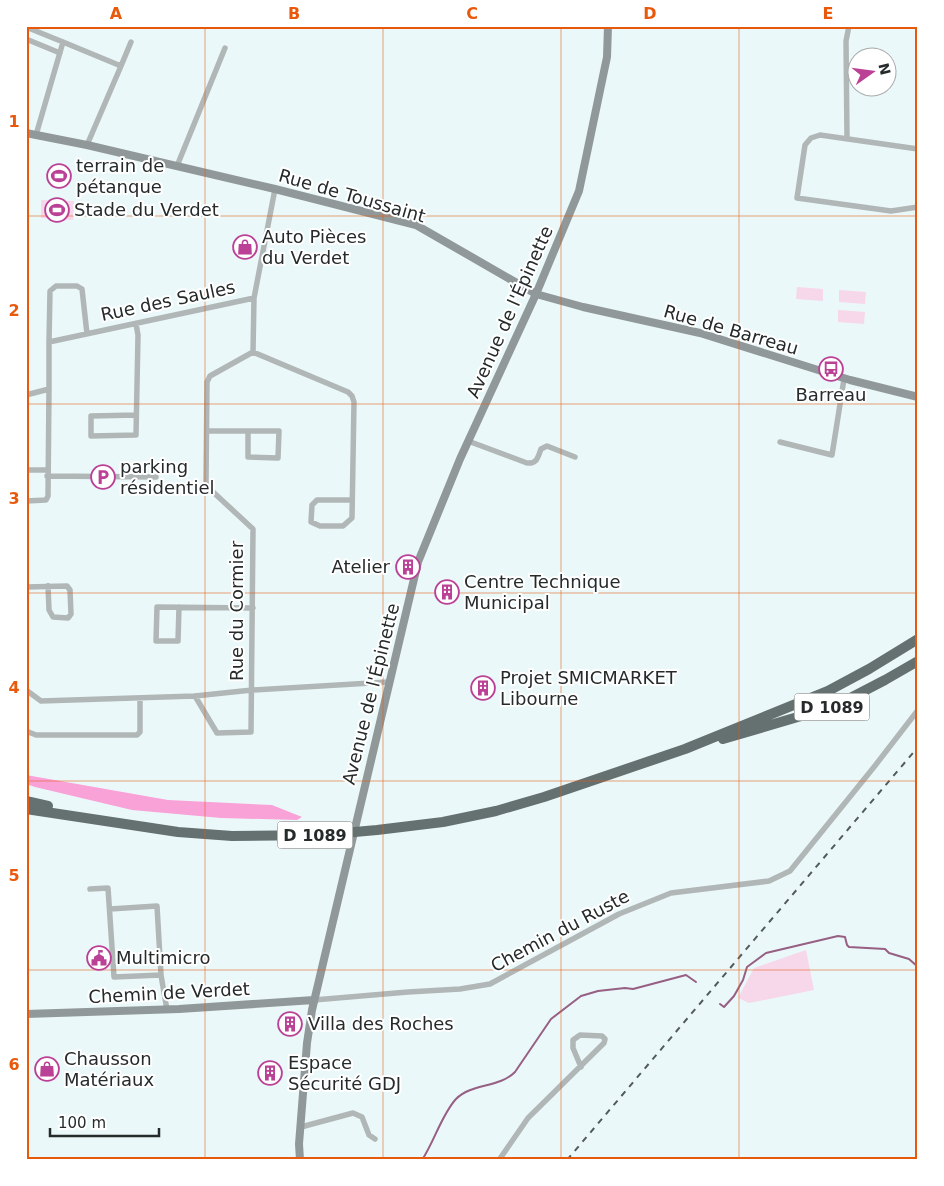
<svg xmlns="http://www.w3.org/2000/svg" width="944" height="1186" font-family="'DejaVu Sans',sans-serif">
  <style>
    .green { fill: #f7d7ea }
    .forest { fill: #f8a2d8 }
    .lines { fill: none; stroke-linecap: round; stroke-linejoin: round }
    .stream { stroke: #965f83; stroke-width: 2 }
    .street { stroke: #b1b7b7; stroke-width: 5.5 }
    .secondary { stroke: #919899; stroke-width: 8 }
    .highway { stroke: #657071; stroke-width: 10 }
    .rail { stroke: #535a5a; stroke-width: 2; stroke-dasharray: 6 6; stroke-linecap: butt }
    .grid { fill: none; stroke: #e8590c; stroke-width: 1; stroke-opacity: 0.55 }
    .labels { text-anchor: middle; stroke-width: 4; stroke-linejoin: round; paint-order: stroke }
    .shield { fill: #fff; stroke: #666a6a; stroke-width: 1 }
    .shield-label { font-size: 16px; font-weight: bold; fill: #252a2a }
    .poi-label { font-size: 18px; fill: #252a2a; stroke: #fff; text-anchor: start }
    .street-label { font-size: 18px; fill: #252a2a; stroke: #fff }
    .neatline { fill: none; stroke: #e8590c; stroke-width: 2 }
    .grid-label { font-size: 16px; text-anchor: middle; font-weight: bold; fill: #e8590c }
  </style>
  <rect width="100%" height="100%" fill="#ebf8f9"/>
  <path class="green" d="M41,200L74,201L73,220L41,218Z
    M797,287L823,289V301L796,299Z
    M839,290L866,292L865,304L839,302Z
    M838,310L865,312L864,324L838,322Z
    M806,950L814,990L749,1003L738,998L754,968Z"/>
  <path class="forest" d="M26,775L168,800L272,805L302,817L297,820L221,818L132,810L35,787L26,784Z"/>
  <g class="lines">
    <path class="stream" d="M720,1004L724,1007L734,996L743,980L747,967L766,953L838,936L845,937L847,945L849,947L885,949L889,953L909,959L918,967
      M422,1160C434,1142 442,1114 456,1099C472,1083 499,1088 515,1072L551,1019L581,996L598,991L625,988L633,989L686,975L696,982"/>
    <path class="street" d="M26,27L63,42
      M26,39L60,53
      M121,66L131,42
      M36,135L63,42L121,66L87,145
      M847,138L846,41L849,26
      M918,149L820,135L811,138L805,145L797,198L891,211L918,207
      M177,166L225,48
      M136,324L138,335L136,435L91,436V416L136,415
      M49,342L50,291L56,286H77L82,289L87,334
      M253,352L348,392L352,396L354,402L352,518L343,526H320L311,522L312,505L317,500H352
      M26,395L49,389V342L254,298
      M207,431H279L278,458L248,457V431
      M468,441L527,463C537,464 538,457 541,449L547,446L575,457
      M780,442L832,455L844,379
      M26,470H48
      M47,476L156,477
      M26,501L46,500L48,496L49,389
      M26,587L67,586L70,590L71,614L68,618L53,617L49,610L48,586
      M179,607L178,641H156L157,607L253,608
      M26,690L41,701L195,696L252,690L388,682
      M195,696L217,733L251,732L253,529L212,491L206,483L207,382L210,376L253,352L254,298L275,189
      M26,731L36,735H137L140,732V698
      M90,889L108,888L114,977L161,975
      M110,909L157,906L161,975L167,1010
      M314,1000L408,992L460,989L490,984L619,914L671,893L769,881L790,871L874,767L918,710
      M301,1127L353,1113L362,1117L369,1135L375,1139
      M499,1160L528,1118L604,1043L605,1039L602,1036L580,1035L573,1040V1048L581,1067"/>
    <path class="secondary" d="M26,133L87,145L275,189L416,225L536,294L583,307L700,333L850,380L918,397
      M26,1014L179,1009L314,1000
      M300,1160L299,1144L307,1043L312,1010L418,562L460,459L536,294L579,191L607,57L608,26"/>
    <path class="highway" d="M723,739L835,706L885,680L918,661
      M26,801L48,806
      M26,809L178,832L232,836L321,835L377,830L443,822L496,811L544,797L685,749L828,691L869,669L918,639"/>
    <path class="rail" d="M567,1160L918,747"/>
  </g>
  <path class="grid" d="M205,26V1160M383,26V1160M561,26V1160M739,26V1160M26,216H918M26,404H918M26,593H918M26,781H918M26,970H918"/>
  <defs>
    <g id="stadium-ring" transform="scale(1.25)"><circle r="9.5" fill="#fff" stroke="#ba4195" stroke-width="1.5"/><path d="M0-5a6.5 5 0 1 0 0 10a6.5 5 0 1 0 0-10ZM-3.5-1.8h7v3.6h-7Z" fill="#ba4195"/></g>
    <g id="shop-ring" transform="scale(1.25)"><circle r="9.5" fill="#fff" stroke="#ba4195" stroke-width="1.5"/><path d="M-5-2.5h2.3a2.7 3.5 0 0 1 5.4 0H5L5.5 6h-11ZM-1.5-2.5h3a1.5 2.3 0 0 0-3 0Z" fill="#ba4195"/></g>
    <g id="bus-ring" transform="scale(1.25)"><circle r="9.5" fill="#fff" stroke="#ba4195" stroke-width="1.5"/><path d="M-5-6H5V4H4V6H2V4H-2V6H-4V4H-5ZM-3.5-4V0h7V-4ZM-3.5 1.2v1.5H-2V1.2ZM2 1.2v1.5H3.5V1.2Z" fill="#ba4195"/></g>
    <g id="parking-ring" transform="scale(1.25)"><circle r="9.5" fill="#fff" stroke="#ba4195" stroke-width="1.5"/><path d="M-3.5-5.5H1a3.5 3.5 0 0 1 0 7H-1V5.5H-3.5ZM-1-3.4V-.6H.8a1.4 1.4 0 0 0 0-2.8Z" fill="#ba4195"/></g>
    <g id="building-ring" transform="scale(1.25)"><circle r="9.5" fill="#fff" stroke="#ba4195" stroke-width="1.5"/><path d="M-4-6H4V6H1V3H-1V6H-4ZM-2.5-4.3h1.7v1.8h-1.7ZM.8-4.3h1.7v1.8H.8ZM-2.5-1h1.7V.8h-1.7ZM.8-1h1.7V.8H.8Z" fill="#ba4195"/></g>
    <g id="civic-ring" transform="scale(1.25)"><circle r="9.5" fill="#fff" stroke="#ba4195" stroke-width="1.5"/><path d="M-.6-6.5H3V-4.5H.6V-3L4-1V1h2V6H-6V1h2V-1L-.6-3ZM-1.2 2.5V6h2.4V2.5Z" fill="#ba4195"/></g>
  </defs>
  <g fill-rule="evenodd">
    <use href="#stadium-ring" x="59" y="176"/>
    <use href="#stadium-ring" x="57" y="210"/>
    <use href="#shop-ring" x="245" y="247"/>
    <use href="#bus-ring" x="831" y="369"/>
    <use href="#parking-ring" x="103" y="477"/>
    <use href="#building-ring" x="408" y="567"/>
    <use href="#building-ring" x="447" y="592"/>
    <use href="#building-ring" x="483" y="688"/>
    <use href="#civic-ring" x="99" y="958"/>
    <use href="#building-ring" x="290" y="1024"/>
    <use href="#shop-ring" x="47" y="1069"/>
    <use href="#building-ring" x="270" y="1073"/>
  </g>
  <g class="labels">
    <g class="shield">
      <rect x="794.5" y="693.5" width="75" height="27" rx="4"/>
      <rect x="277.5" y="821.5" width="75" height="27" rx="4"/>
    </g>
    <g class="shield-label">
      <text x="832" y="713">D 1089</text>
      <text x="315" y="841">D 1089</text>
    </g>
    <g class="poi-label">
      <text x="76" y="172">terrain de<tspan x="76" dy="21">pétanque</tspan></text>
      <text x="74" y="216">Stade du Verdet</text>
      <text x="262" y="243">Auto Pièces<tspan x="262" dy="21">du Verdet</tspan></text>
      <text x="831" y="401" text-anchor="middle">Barreau</text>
      <text x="120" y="473">parking<tspan x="120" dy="21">résidentiel</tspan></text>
      <text x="390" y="573" text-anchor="end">Atelier</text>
      <text x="464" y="588">Centre Technique<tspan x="464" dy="21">Municipal</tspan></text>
      <text x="500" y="684">Projet SMICMARKET<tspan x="500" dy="21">Libourne</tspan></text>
      <text x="116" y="964">Multimicro</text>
      <text x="308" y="1030">Villa des Roches</text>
      <text x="64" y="1065">Chausson<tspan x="64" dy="21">Matériaux</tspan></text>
      <text x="288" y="1069">Espace<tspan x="288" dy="21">Sécurité GDJ</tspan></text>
    </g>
    <g class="street-label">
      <text transform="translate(352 196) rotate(16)" y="6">Rue de Toussaint</text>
      <text transform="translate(168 301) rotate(-12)" y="6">Rue des Saules</text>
      <text transform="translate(510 312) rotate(-66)" y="6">Avenue de l'Épinette</text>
      <text transform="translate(731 330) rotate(16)" y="6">Rue de Barreau</text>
      <text transform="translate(237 611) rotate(-90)" y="6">Rue du Cormier</text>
      <text transform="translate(371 694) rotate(-76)" y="6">Avenue de l'Épinette</text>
      <text transform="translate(560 931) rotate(-28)" y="6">Chemin du Ruste</text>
      <text transform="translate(169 993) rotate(-3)" y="6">Chemin de Verdet</text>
    </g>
  </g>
  <rect width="944" height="1186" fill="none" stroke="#ffffff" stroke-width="55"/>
  <g transform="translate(872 72) rotate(76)"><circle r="24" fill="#ffffff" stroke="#a8aaaa"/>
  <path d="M0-4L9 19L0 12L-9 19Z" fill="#ba4195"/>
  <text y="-8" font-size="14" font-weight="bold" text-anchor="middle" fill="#252a2a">N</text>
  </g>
  <path d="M50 1128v8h109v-8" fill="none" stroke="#252a2a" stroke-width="2.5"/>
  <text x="58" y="1128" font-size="15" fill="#252a2a" stroke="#ffffff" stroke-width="4" paint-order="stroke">100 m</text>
  <rect x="28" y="28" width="888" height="1130" class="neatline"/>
  <g class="grid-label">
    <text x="116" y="19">A</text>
    <text x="294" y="19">B</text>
    <text x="472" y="19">C</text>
    <text x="650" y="19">D</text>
    <text x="828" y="19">E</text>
    <text x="14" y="127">1</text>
    <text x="14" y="316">2</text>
    <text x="14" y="504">3</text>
    <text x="14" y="693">4</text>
    <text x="14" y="881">5</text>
    <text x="14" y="1070">6</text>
  </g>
</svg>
